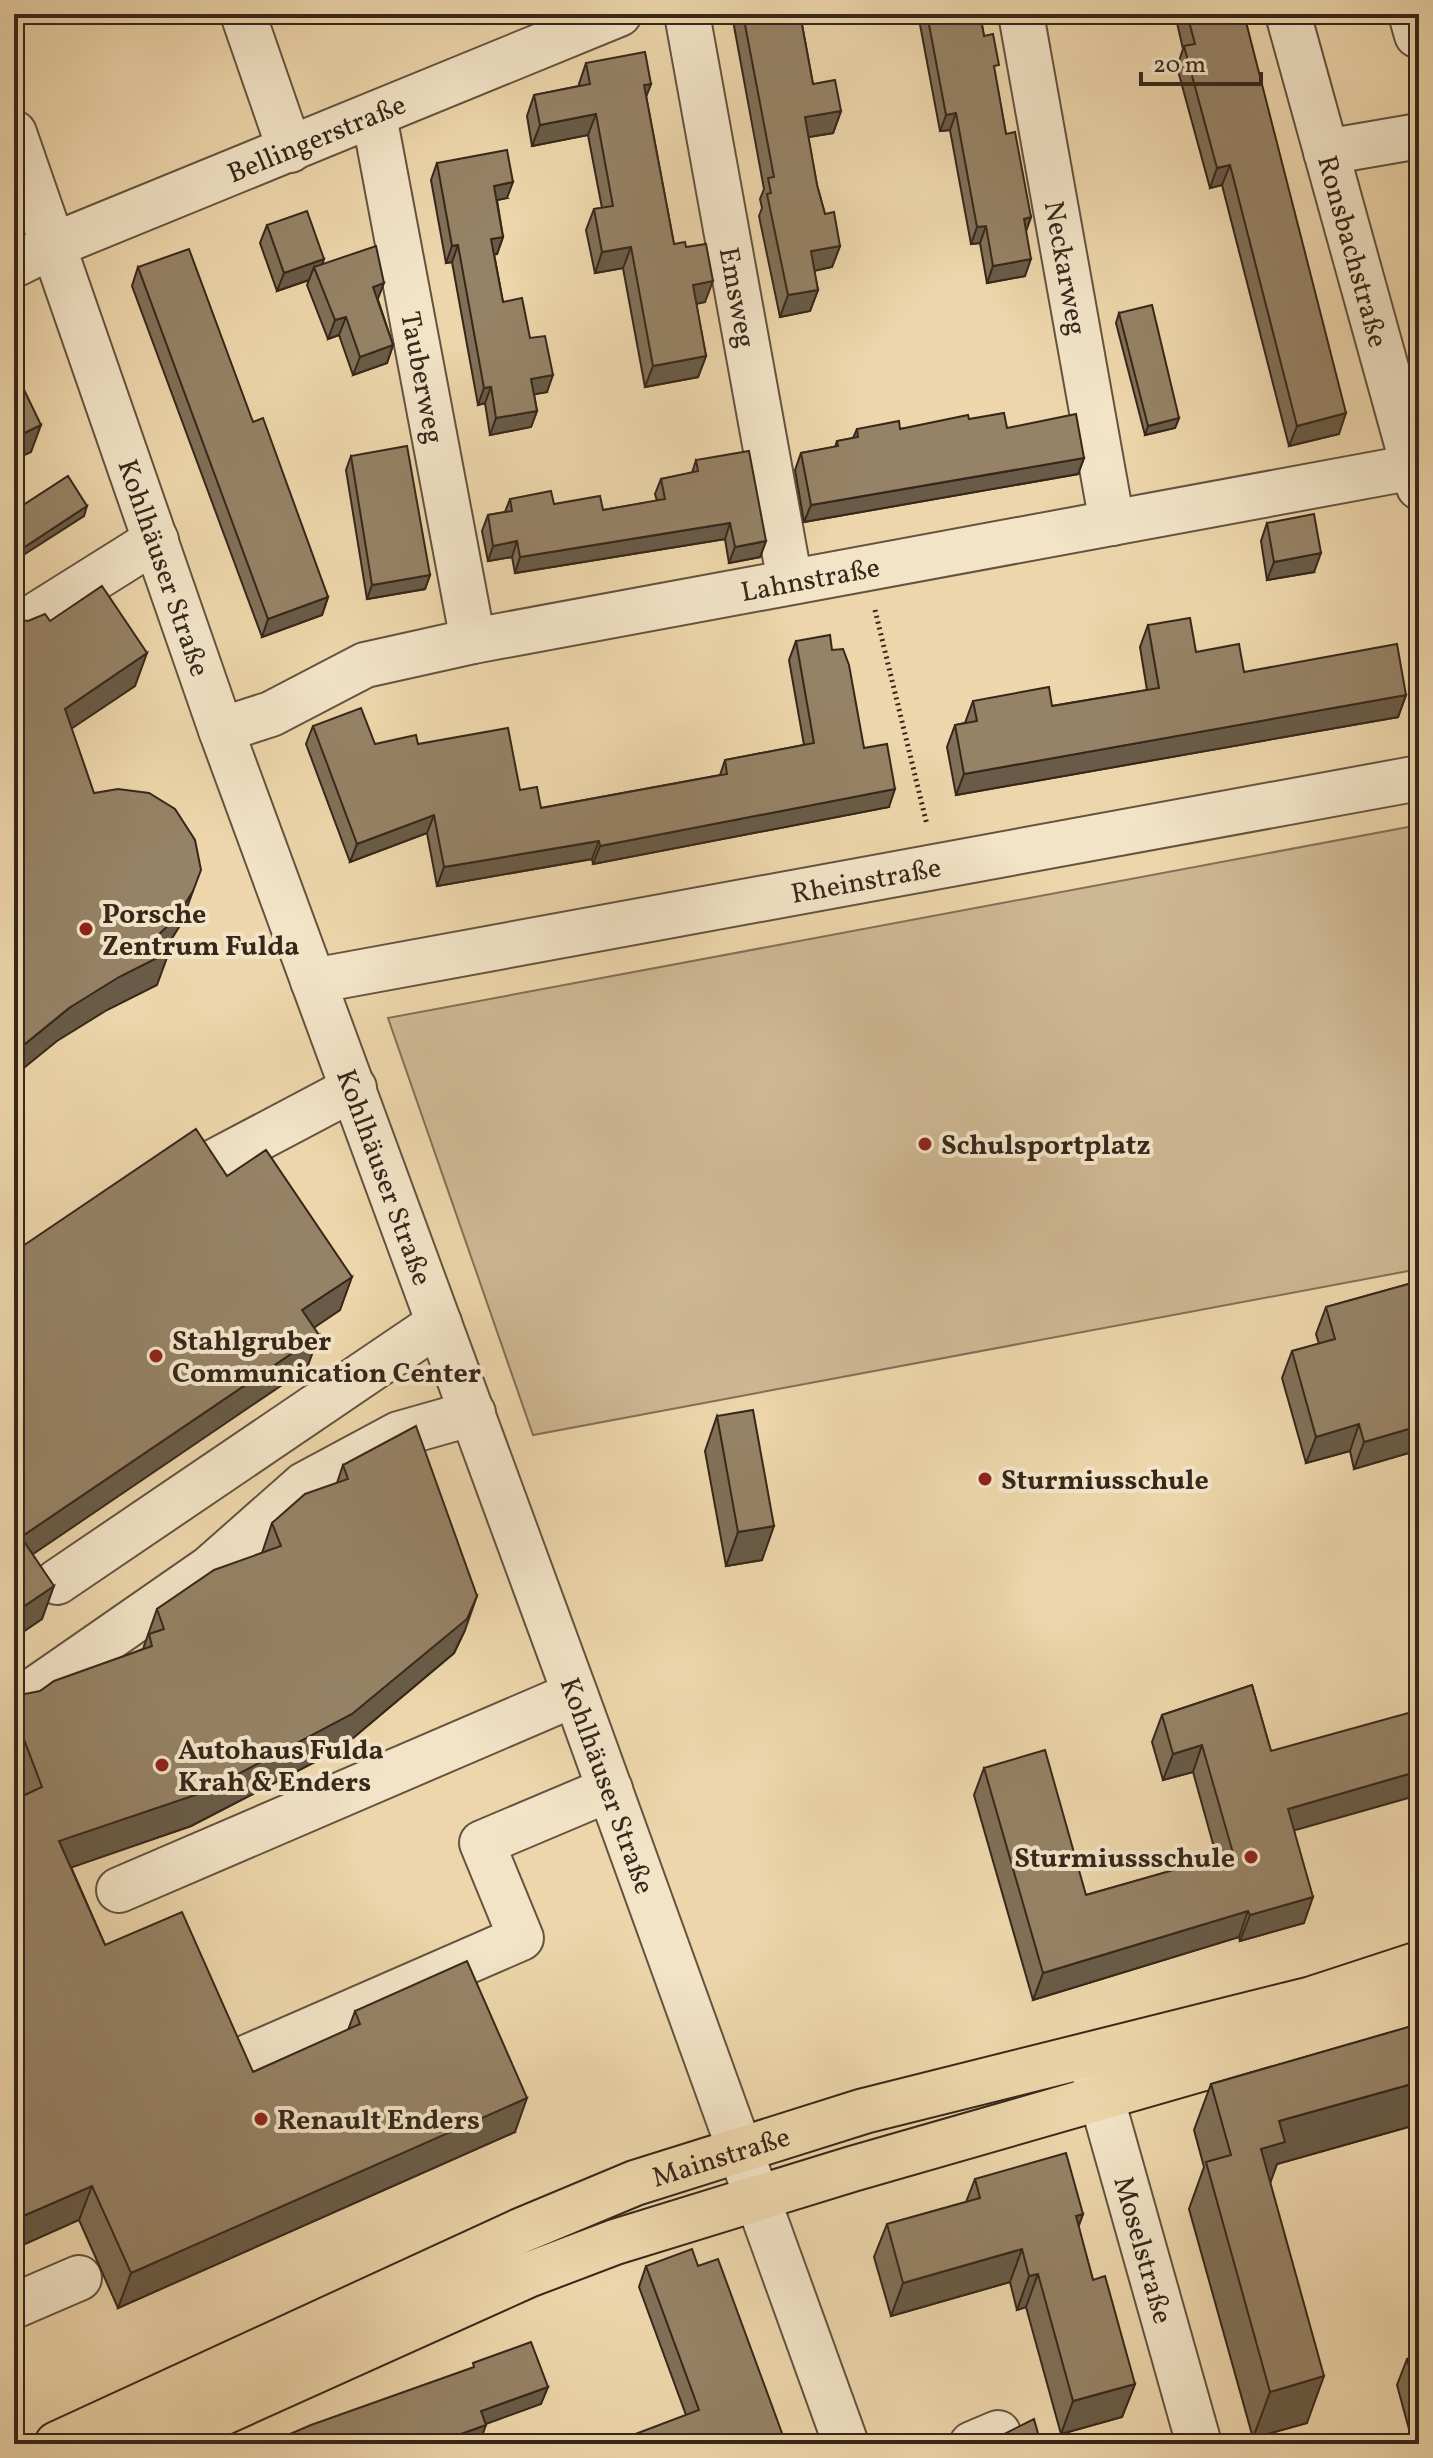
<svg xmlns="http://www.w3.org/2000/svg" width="1433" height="2458" font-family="Vollkorn,serif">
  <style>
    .green { fill: #ceb893; stroke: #827057; stroke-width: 2 }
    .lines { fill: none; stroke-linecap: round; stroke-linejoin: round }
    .minor-casing { stroke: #64533f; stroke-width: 48 }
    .major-casing { stroke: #37271b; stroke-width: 48 }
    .path { stroke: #37271b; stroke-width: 5; stroke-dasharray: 2 4; stroke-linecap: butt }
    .minor { stroke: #f3e4c8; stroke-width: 44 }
    .major { stroke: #edd6ab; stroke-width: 44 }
    .wall { fill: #817058; stroke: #37271b; stroke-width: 2 }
    .shaded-wall { fill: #695b47; stroke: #37271b; stroke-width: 2 }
    .building { fill: #968266; stroke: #37271b; stroke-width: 2 }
    .poi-dot { fill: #8f2418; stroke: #f3e4c8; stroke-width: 3 }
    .labels { text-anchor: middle; stroke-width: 8; stroke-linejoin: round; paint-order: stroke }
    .street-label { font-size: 28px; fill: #37271b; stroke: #f3e4c8 }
    .poi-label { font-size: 28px; font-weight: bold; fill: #37271b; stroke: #f3e4c8; text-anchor: start }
  </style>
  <rect width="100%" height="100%" fill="#edd6ab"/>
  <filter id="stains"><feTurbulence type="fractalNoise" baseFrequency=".0025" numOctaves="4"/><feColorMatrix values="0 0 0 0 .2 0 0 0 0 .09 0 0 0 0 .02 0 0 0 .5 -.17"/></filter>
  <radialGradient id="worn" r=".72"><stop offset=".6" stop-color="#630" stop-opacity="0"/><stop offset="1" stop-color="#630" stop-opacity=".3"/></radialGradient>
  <path class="green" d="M1419,825V1269L533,1435L388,1018Z"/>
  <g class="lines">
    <g class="minor-casing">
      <g id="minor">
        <path d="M243,14L290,150"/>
        <path id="s1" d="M687,14L790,582"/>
        <path id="s2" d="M1021,14L1112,523"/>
        <path id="s3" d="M1288,14L1419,487"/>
        <path d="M1411,14L1417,35"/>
        <path id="s4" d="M374,116L473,641"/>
        <path id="s5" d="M14,133L221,730L581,1710L846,2444"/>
        <path d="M1326,152L1419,136"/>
        <path id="s6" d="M14,265L54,245L619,14"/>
        <path d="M14,629L156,540"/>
        <path id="s7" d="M221,730L271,714L365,665L473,641L1414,467"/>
        <path id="s8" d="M313,981L1419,778"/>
        <path d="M212,1163L354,1088"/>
        <path d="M57,1582L439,1323"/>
        <path d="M14,1704L210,1568L304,1485L399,1434L473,1413"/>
        <path d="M119,1890L575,1694"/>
        <path d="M248,2057L521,1938L482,1843L610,1789"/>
        <path id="s9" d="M1091,2061L1199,2444"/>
        <path d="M14,2306L79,2278"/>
        <path d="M972,2444L998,2433"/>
      </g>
    </g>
    <g class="major-casing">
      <g id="major">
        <path id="s10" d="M57,2444L520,2231L635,2183L864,2111L1312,1999L1419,1964"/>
        <path d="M153,2444L528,2275L615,2242L852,2169L1419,2006"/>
      </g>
    </g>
    <path class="path" d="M875,610L927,825
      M1333,2444L1358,2437L1359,2444"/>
    <use href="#minor" class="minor"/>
    <use href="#major" class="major"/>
  </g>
  <path class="wall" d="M738,14H800L813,84L841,111L833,133L808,137L817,185L825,214L840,246L832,267L814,271L818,290L810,311L780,317L759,216L762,208L760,199L764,189L734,26Z
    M918,14H980L984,36L995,75L1006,134L1031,217L1026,231L1025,276L987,283L980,243L971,244L950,130L940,131Z
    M1175,14H1244L1339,434L1289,446L1222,185L1210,188L1177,67L1183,49Z
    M586,63L651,84L646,96L674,244L686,247L705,302L696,304L706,356L698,377L645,387L623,268L595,273L586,230L594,209L602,208L588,135L532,146L527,116L534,95L579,86V84Z
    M437,163L507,198L497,200L503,237L497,254H494L503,302L530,338L547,392L534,394L537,411L531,427L490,435L485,403L478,405L452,262L446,263L431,180Z
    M267,225L324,259L322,264L378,300L393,345L387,363L353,375L339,335L328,339L307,285L309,280L277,291L260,243Z
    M138,267L328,597L322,615L262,637L132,286Z
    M1119,313L1179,418L1175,428L1145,435L1116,323Z
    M969,419L1007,428L1084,458L1078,474L804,522L795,470L801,453L835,447L837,441L853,438L857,429H900Z
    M351,456L430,575L425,589L367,599L346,470Z
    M696,460L766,541L760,557L729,563L725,539L515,573L512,557L488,561L482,531L488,515L505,512L510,499L603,510L657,501L655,494L661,479L692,473Z
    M1267,523L1314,572L1267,580L1261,541Z
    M1148,625L1196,652L1244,672L1406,695L1398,717L956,795L947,747L955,725L965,723L973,701L1052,706L1147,690L1140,647Z
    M796,641L832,650L864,748L889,807L593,864L592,859L437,886L427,833L350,862L306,744L313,726L375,744H418L520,790L541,808L720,775L725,760L804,745L789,660Z
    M1419,1281V1475L1412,1452L1354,1469L1350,1451L1306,1463L1282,1378L1292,1351L1319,1344L1316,1334L1326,1307Z
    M717,1416L762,1560L726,1566L705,1451Z
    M343,1465L465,1630L454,1653L340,1749L191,1826L71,1867L105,1945L253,2072L348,2030L355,2011L515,2132L118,2308L79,2220L20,1797L14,1781V1713L40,1691L143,1649L157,1609L262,1553L272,1523L337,1483Z
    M1252,1685L1294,1831L1304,1923L1240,1941L1239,1937L1033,2000L974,1795L984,1768L1086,1895L1217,1858L1193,1772L1163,1780L1152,1742L1162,1715Z
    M1419,2024V2124L1277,2164L1270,2182L1307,2423L1253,2438L1189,2209L1204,2167L1194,2130L1211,2084Z
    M975,2179L1083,2214L1078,2227L1093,2280L1135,2384L1122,2417L1061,2434L1026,2307L1017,2310L1010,2282L891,2316L874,2257L887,2224L966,2202Z
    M646,2266H698L786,2444L686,2415L639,2287Z
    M1419,2355V2444H1413L1397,2385L1407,2359Z"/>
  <path class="shaded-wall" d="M651,84L643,105L644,85Z
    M841,111L833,133L797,139L805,117Z
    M956,113L950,130L940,131L946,115Z
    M596,114L588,135L532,146L540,125Z
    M1230,165L1222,185L1210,188L1217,168Z
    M513,182L507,198L488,202L494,186Z
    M1031,217L1025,234L1024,219Z
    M986,226L980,243L971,244L977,227Z
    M503,237L497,254L485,256L491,239Z
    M458,245L452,262L446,263L452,246Z
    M840,246L832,267L803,273L811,251Z
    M631,247L623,268L595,273L602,252Z
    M324,259L318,277L314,267L309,280L277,291L284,273Z
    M1031,259L1025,276L987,283L993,266Z
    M713,281L705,302L685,306L693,285Z
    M384,283L377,301L373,287Z
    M818,290L810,311L780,317L788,295Z
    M346,317L339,335L328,339L335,320Z
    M393,345L387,363L353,375L360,357Z
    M706,356L698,377L645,387L653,366Z
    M553,375L547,392L525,396L531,379Z
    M491,387L485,403L478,405L484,388Z
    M537,411L531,427L490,435L496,418Z
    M1346,413L1339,434L1289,446L1297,426Z
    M1179,418L1175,428L1145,435L1148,426Z
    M41,425L31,452L14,460V438Z
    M1084,458L1078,474L804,522L811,505Z
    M87,506L84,516L14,561V554Z
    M730,523L725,539L515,573L520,557Z
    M517,541L512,557L488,561L493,546Z
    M766,541L760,557L729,563L735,547Z
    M1321,553L1314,572L1267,580L1274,562Z
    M430,575L425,589L367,599L372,585Z
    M328,597L322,615L262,637L268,619Z
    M147,653L135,686L53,741L65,709Z
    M1406,695L1398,717L956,795L964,774Z
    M895,789L889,807L593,864L600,846Z
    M434,815L427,833L350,862L357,844Z
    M599,841L592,859L437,886L444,867Z
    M193,891L181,924L164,951L169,952L157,985L107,1010L57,1041L14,1076V1053L154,939Z
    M352,1277L340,1310L290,1344L302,1310Z
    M319,1335L307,1368L14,1567L21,1537Z
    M1359,1424L1350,1451L1306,1463L1316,1437Z
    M1419,1426V1434L1412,1452L1354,1469L1364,1442Z
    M774,1526L762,1560L726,1566L738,1532Z
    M54,1586L42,1619L14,1638V1613Z
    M477,1596L465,1630L454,1653L340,1749L191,1826L47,1876L59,1841Z
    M1202,1745L1193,1772L1163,1780L1173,1754Z
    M1419,1771V1795L1278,1835L1288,1809Z
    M1313,1897L1304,1923L1240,1941L1250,1915Z
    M1248,1911L1239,1937L1033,2000L1043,1973Z
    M1419,2082V2124L1277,2164L1268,2189L1261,2149L1279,2121Z
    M527,2098L515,2132L118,2308L131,2273Z
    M92,2186L79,2220L14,2249V2220Z
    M1083,2214L1071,2248L1076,2216Z
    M1022,2249L1010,2282L891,2316L903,2283Z
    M1038,2274L1026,2307L1017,2310L1029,2276Z
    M1324,2376L1307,2423L1253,2438L1270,2392Z
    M1135,2384L1122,2417L1061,2434L1073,2401Z
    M548,2387L541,2404L475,2428L481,2411Z
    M486,2425L480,2442L475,2444H432Z"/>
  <path class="building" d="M743,14H800L813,84L835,80L841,111L805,117L817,185L825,214L834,212L840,246L811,251L818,290L788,295L767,194L771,193L768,178L774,177Z
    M927,14H980L984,36L993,34L999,65L994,66L1006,134L1015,132L1031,217L1024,219L1031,259L993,266L986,226L977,227L956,113L946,115Z
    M1187,14H1244L1346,413L1297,426L1230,165L1217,168L1184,46L1195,44Z
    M645,52L651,84L644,85L674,244L685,242L686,247L706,244L713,281L693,285L706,356L653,366L631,247L602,252L594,209L613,206L596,114L540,125L534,95L590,84L586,63Z
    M507,150L513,182L494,186L503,237L491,239L503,302L522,298L530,338L545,336L553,375L531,379L537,411L496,418L491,387L484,388L458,245L452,246L437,163Z
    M307,211L324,259L284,273L267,225Z
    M376,246L384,283L373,287L393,345L360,357L346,317L335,320L314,267Z
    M189,249L253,422L263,418L328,597L268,619L138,267Z
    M1152,305L1179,418L1148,426L1119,313Z
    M14,369L41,425L14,438Z
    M1004,413L1007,428L1076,414L1084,458L811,505L801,453L838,446L837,441L858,437L857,429L899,421L900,429L968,415L969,419Z
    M407,446L430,575L372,585L351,456Z
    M749,451L766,541L735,547L730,523L520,557L517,541L493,546L488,515L512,511L510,499L551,491L554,504L600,496L603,510L665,499L661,479L698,471L696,460Z
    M68,476L87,506L14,554V511Z
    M1314,514L1321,553L1274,562L1267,523Z
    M102,586L147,653L65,709L94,793L118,789L149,793L175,809L195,840L201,870L193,891L176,918L154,939L169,952L119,977L69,1008L14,1053V621L17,619L28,621L45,614L50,621Z
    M1190,618L1196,652L1239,644L1244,672L1397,644L1406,695L964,774L955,725L977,721L973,701L1049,687L1052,706L1159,688L1148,625Z
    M830,635L832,650L843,649L849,665L864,748L887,744L895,789L600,846L599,841L444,867L434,815L357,844L313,726L361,708L375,744L416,735L418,744L508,728L520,790L537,787L541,808L727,774L725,760L814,743L796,641Z
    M196,1129L227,1176L266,1150L352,1277L302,1310L319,1335L21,1537L54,1586L14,1613V1252Z
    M1419,1281V1426L1364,1442L1359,1424L1316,1437L1292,1351L1335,1339L1326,1307Z
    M753,1410L774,1526L738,1532L717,1416Z
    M416,1426L477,1596L467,1619L352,1714L204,1792L59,1841L105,1945L182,1912L253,2072L360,2024L355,2011L467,1961L527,2098L131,2273L92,2186L14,2220V1800L42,1787L14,1713V1696L40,1691L54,1681L152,1646L149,1634L164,1629L157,1609L214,1570L281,1546L272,1523L305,1494L348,1479L343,1465Z
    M1252,1685L1271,1751L1419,1710V1771L1288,1809L1313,1897L1250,1915L1248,1911L1043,1973L984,1768L1045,1750L1086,1895L1233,1853L1202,1745L1173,1754L1162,1715Z
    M1419,2024V2082L1279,2121L1285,2142L1261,2149L1324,2376L1270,2392L1206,2162L1231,2155L1211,2084Z
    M1066,2153L1083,2214L1076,2216L1093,2280L1105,2276L1135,2384L1073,2401L1038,2274L1029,2276L1022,2249L903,2283L887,2224L980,2198L975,2179Z
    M692,2249L698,2266L718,2259L786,2444H609L699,2410L646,2266Z
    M531,2342L548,2387L481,2411L486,2425L433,2444H278L276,2440L311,2425L474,2367L473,2363Z
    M1419,2355V2403L1407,2359Z
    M1034,2419L1041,2444H988V2442Z"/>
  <g class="poi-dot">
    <circle cx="86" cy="929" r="8"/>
    <circle cx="925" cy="1144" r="8"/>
    <circle cx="156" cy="1356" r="8"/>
    <circle cx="985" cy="1479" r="8"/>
    <circle cx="162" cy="1765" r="8"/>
    <circle cx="1251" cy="1857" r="8"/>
    <circle cx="261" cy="2119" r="8"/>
  </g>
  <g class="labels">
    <g class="street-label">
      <text dy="10" stroke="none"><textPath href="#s6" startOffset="328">Bellingerstraße</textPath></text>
      <text dy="10" stroke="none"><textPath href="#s3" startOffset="246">Ronsbachstraße</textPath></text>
      <text dy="10" stroke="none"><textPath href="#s2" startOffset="258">Neckarweg</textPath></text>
      <text dy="10" stroke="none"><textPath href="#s1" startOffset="288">Emsweg</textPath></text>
      <text dy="10" stroke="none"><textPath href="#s4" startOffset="266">Tauberweg</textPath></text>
      <text dy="10" stroke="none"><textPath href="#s5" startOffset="460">Kohlhäuser Straße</textPath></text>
      <text dy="10" stroke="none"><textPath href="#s7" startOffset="612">Lahnstraße</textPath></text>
      <text dy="10" stroke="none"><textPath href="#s8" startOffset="562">Rheinstraße</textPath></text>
      <text dy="10" stroke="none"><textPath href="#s5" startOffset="1108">Kohlhäuser Straße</textPath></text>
      <text dy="10" stroke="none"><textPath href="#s5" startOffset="1756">Kohlhäuser Straße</textPath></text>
      <text dy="10" stroke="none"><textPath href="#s10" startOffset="724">Mainstraße</textPath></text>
      <text dy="10" stroke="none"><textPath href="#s9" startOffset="196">Moselstraße</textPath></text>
    </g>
    <g class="poi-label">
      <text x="102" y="923">Porsche<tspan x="102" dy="32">Zentrum Fulda</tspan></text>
      <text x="941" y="1154">Schulsportplatz</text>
      <text x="172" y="1350">Stahlgruber<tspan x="172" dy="32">Communication Center</tspan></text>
      <text x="1001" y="1489">Sturmiusschule</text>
      <text x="178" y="1759">Autohaus Fulda<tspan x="178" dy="32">Krah &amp; Enders</tspan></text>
      <text x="1235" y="1867" text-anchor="end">Sturmiussschule</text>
      <text x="277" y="2129">Renault Enders</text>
    </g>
  </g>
  <rect width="1433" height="2458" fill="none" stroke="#edd6ab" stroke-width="48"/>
  <rect x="16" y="16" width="1401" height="2426" fill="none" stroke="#37271b" stroke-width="4"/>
  <rect x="24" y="24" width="1385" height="2410" fill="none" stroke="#37271b" stroke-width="2"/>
  <path d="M1141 72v12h120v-12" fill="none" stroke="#37271b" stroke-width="4"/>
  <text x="1153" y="72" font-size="24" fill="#37271b" stroke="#f3e4c8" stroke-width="6" paint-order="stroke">20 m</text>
  <rect width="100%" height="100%" filter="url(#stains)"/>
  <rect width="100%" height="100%" fill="url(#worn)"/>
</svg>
